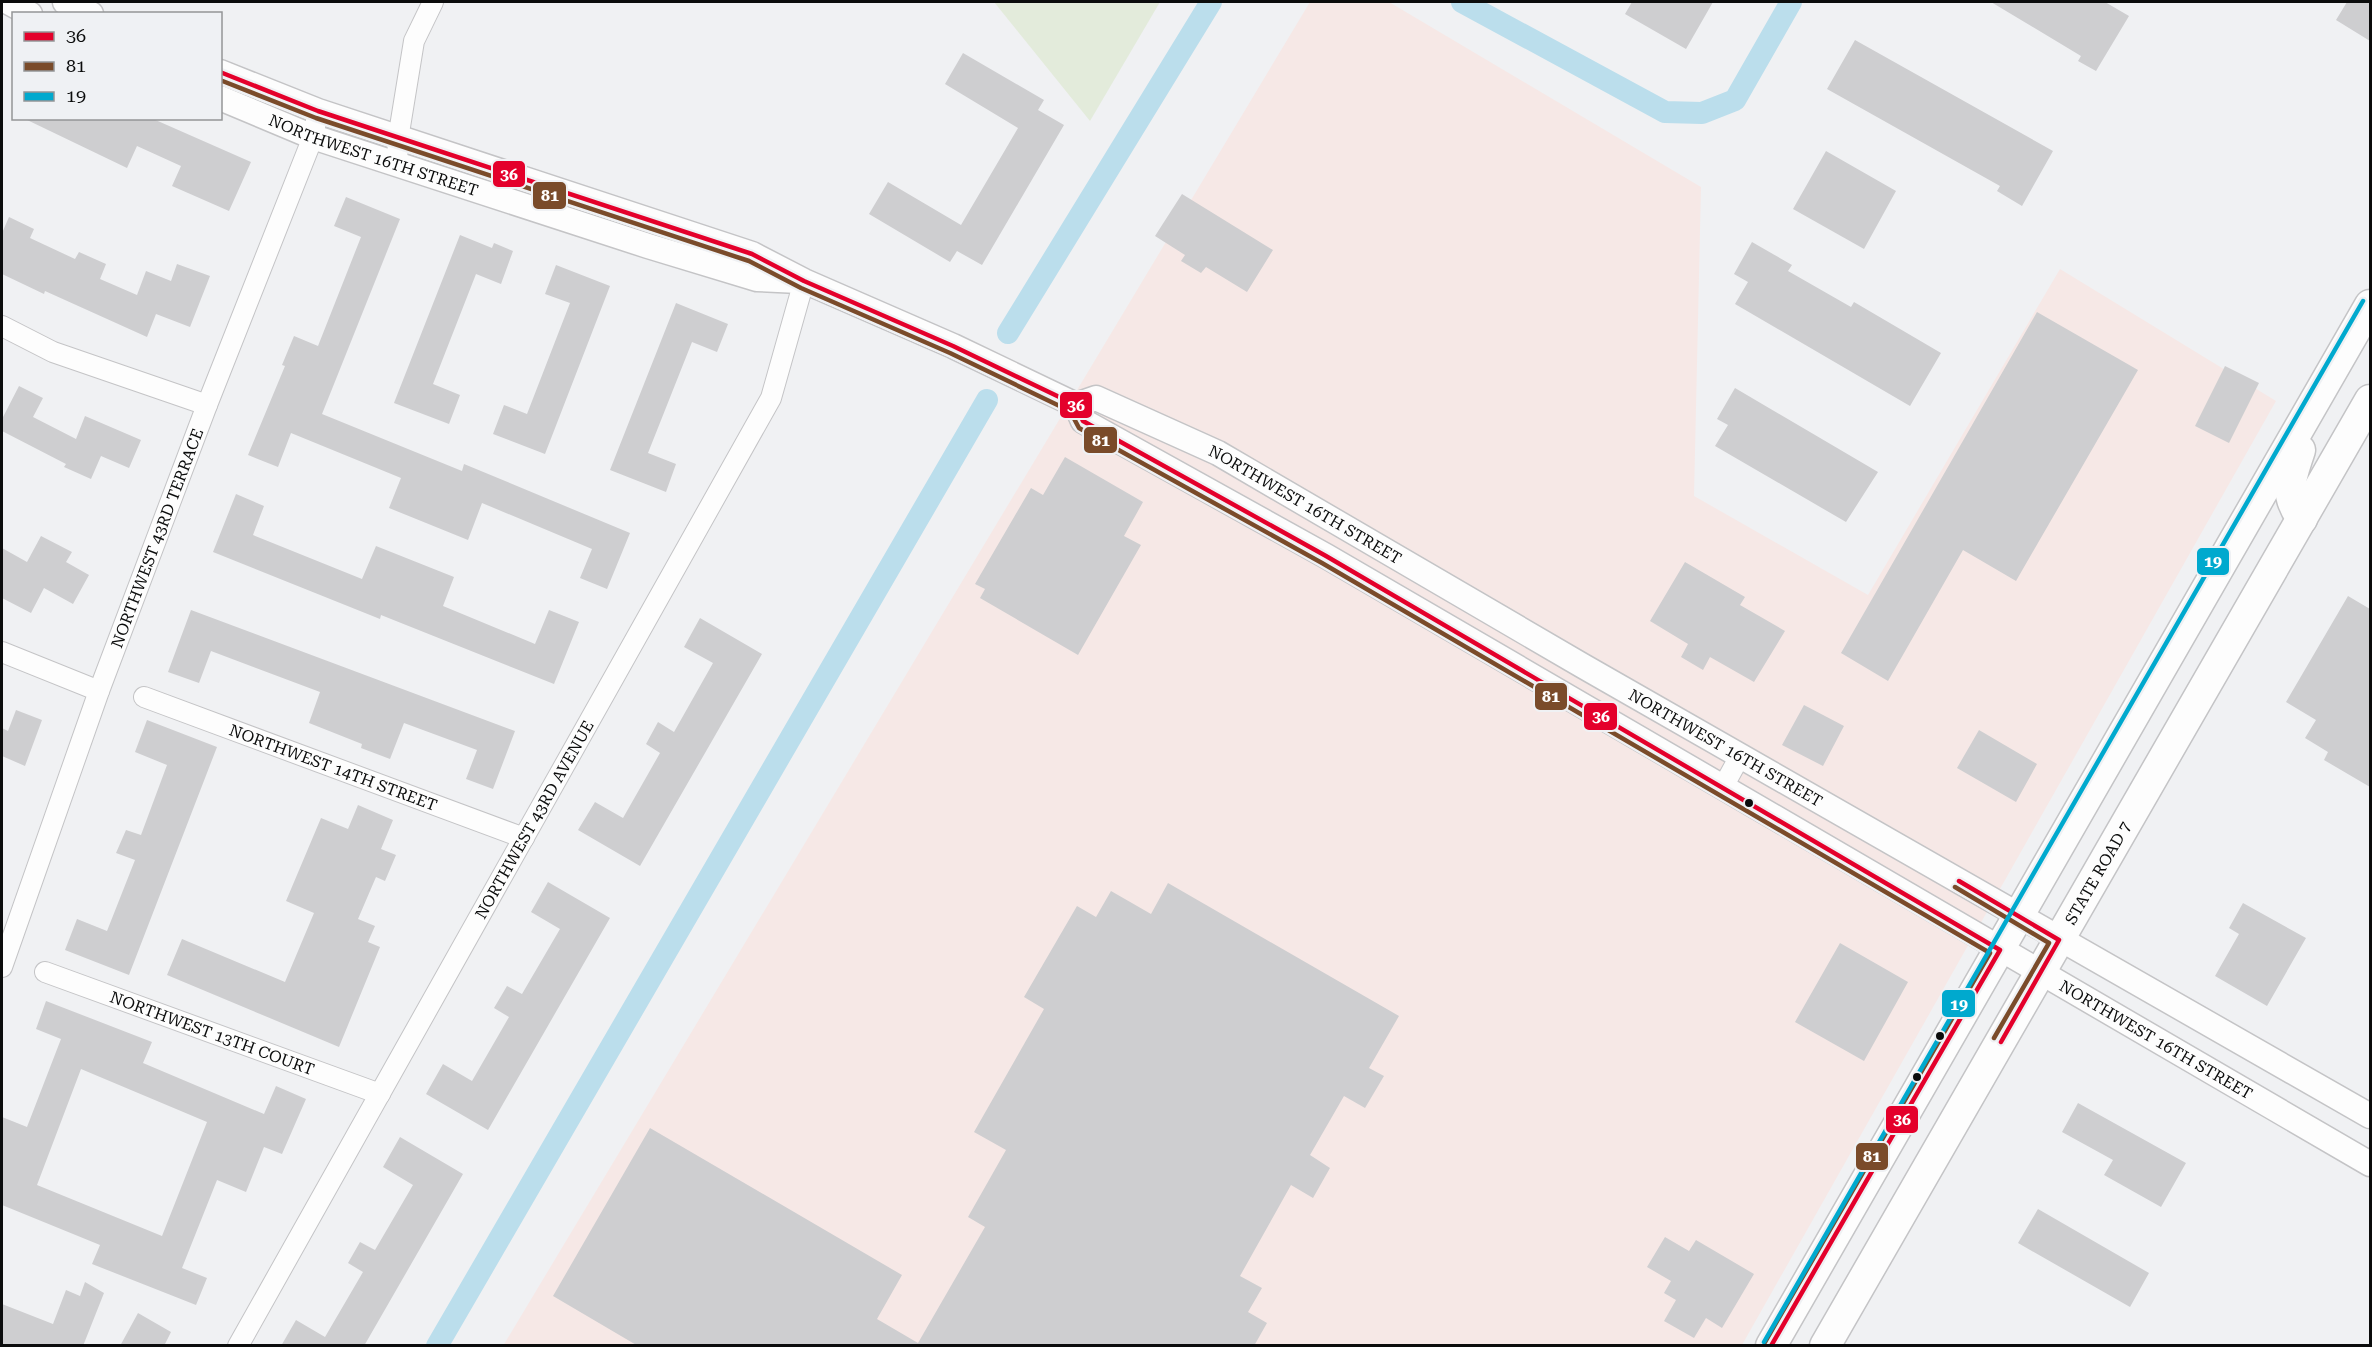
<svg xmlns="http://www.w3.org/2000/svg" width="2372" height="1347" font-family="'Roboto Serif',serif">
  <style>
    .commercial { fill: #f6e8e6 }
    .green { fill: #e3ebdb }
    .lines { fill: none; stroke-linecap: round; stroke-linejoin: round }
    .canal { stroke: #bbdeec; stroke-width: 22 }
    .building { fill: #ceced0; fill-rule: evenodd }
    .minor-casing { stroke: #c4c4c6; stroke-width: 22 }
    .tertiary-casing { stroke: #c4c4c6; stroke-width: 27 }
    .primary-casing { stroke: #c4c4c6; stroke-width: 33 }
    .minor { stroke: #fdfdfd; stroke-width: 20 }
    .tertiary { stroke: #fdfdfd; stroke-width: 24 }
    .primary { stroke: #fdfdfd; stroke-width: 30 }
    .bus-1-casing { stroke: #eff1f4; stroke-width: 9 }
    .bus-2-casing { stroke: #eff1f4; stroke-width: 9 }
    .bus-3-casing { stroke: #eff1f4; stroke-width: 9 }
    .bus-1 { stroke: #e4002b; stroke-width: 4.5 }
    .bus-2 { stroke: #7a4b2a; stroke-width: 4.5 }
    .bus-3 { stroke: #00a9ce; stroke-width: 4.5 }
    .bus-dot { fill: #0b0c0c; stroke: #eff1f4; stroke-width: 2 }
    .labels { text-anchor: middle; stroke-width: 4.5; stroke-linejoin: round; paint-order: stroke }
    .street-label { font-size: 16px; fill: #0b0c0c; stroke: #eff1f4 }
    .line-badge { stroke: #eff1f4; stroke-width: 2 }
    .badge-label { font-size: 16px; text-anchor: middle; font-weight: bold; fill: #fff }
  </style>
  <rect width="100%" height="100%" fill="#f0f1f3"/>
  <path class="commercial" d="M1310,2H1389L1701,187L1694,496L1868,595L2060,269L2276,401L1742,1345L503,1346Z"/>
  <path class="green" d="M994,2H1160L1090,121Z"/>
  <g class="lines">
    <path class="canal" d="M1462,2L1665,112L1702,113L1735,100L1791,2
      M1008,333L1211,2
      M437,1346L987,400"/>
  </g>
  <path class="building" d="M1632,2H1713L1686,49L1625,14Z
    M1991,2H2105L2129,16L2096,71L2078,61L2081,56Z
    M2347,2H2370V41L2336,20Z
    M1855,40L2053,151L2022,206L1997,191L2000,186L1827,89Z
    M963,53L1044,100L1038,110L1064,125L982,265L957,251L950,262L869,214L888,182L961,225L1018,128L945,84Z
    M23,118H151L251,162L229,211L172,186L181,166L137,146L127,168Z
    M1826,151L1896,191L1864,249L1793,209Z
    M1182,194L1273,250L1247,292L1206,267L1201,273L1181,261L1185,255L1155,236Z
    M346,197L400,219L322,414L462,471L464,464L630,533L607,589L580,578L592,549L482,503L468,540L389,508L401,478L291,433L278,467L248,455L285,366L282,365L294,336L318,346L361,237L334,226Z
    M9,217L34,229L30,238L75,259L79,252L106,264L100,279L137,295L146,271L171,281L177,264L210,276L190,327L156,314L147,337L45,291L44,294L2,274V233Z
    M460,235L492,248L494,243L513,251L501,284L476,274L433,384L460,395L449,424L394,403Z
    M1752,242L1792,265L1788,271L1851,307L1854,302L1941,353L1910,406L1735,304L1748,282L1734,274Z
    M556,265L610,286L545,454L493,434L504,405L527,414L570,303L545,294Z
    M676,303L728,324L717,352L692,342L648,453L676,464L666,492L610,470Z
    M2037,312L2138,370L2016,581L1963,550L1888,681L1841,653Z
    M2225,366L2259,383L2229,443L2195,426Z
    M19,386L43,398L33,417L76,439L85,416L141,440L129,468L101,456L91,479L64,467L66,464L2,431V419Z
    M1735,388L1878,472L1846,522L1715,446L1728,425L1717,419Z
    M1065,457L1143,502L1124,536L1141,545L1078,655L980,598L985,589L975,584L1031,488L1043,495Z
    M236,494L264,506L253,535L362,579L376,546L454,577L443,606L535,644L549,610L579,622L554,684L381,615L380,619L213,552Z
    M41,536L72,552L66,562L89,575L73,604L44,588L31,613L2,598V548L27,562Z
    M1685,562L1745,597L1740,605L1785,631L1754,682L1710,657L1703,670L1681,657L1688,644L1650,621Z
    M2348,596L2370,609V787L2324,760L2328,752L2305,738L2316,720L2286,702Z
    M191,610L515,731L493,789L466,779L477,750L404,723L390,759L361,748L362,744L309,723L320,692L211,651L199,683L168,672Z
    M700,618L762,654L640,866L578,830L595,802L623,818L660,753L646,744L658,722L674,732L713,663L684,647Z
    M1804,705L1844,726L1823,766L1782,745Z
    M16,710L42,720L25,766L2,756V728L8,731Z
    M147,720L217,747L129,975L65,950L77,919L107,931L135,860L116,853L126,830L141,835L167,765L135,752Z
    M1979,730L2037,764L2016,802L1957,768Z
    M358,805L393,820L381,849L396,855L385,881L376,877L358,919L375,926L368,942L380,947L339,1047L167,975L182,939L285,982L314,913L286,901L321,818L348,829Z
    M548,882L610,918L488,1130L426,1094L443,1064L472,1081L509,1017L494,1008L507,986L522,994L560,929L531,912Z
    M1168,883L1399,1016L1369,1068L1384,1076L1365,1108L1344,1096L1310,1155L1330,1168L1313,1198L1291,1185L1240,1276L1262,1288L1248,1312L1267,1323L1254,1346H638L553,1296L650,1128L902,1275L877,1319L918,1343L985,1227L968,1217L1006,1150L974,1132L1044,1009L1024,997L1077,906L1096,917L1111,891L1151,914Z
    M2243,903L2306,938L2267,1006L2215,976L2239,934L2229,928Z
    M1840,943L1908,982L1864,1061L1795,1022Z
    M46,1001L152,1042L143,1063L264,1114L276,1086L306,1099L282,1154L264,1147L246,1192L217,1180L182,1268L207,1278L196,1305L92,1264L100,1245L2,1205V1117L27,1127L61,1039L36,1029ZM81,1069L207,1122L162,1236L37,1185Z
    M2078,1103L2186,1163L2161,1207L2104,1175L2113,1160L2062,1132Z
    M400,1137L463,1174L364,1346H281L296,1320L325,1337L363,1272L348,1263L360,1242L375,1250L413,1185L383,1167Z
    M2038,1209L2149,1273L2130,1307L2018,1243Z
    M1665,1237L1689,1251L1696,1240L1754,1274L1722,1328L1706,1318L1694,1338L1664,1321L1676,1300L1664,1293L1671,1281L1647,1267Z
    M85,1282L104,1293L83,1346H2V1304L53,1324L66,1290L80,1296Z
    M138,1313L171,1332L164,1346H120Z"/>
  <g class="lines">
    <g class="minor-casing">
      <g id="minor">
        <path d="M397,164L398,139L414,41L433,2"/>
        <path d="M2,326L53,352L207,405"/>
        <path d="M2,652L99,691"/>
        <path id="s1" d="M144,697L524,838"/>
        <path d="M1723,787L1740,756"/>
        <path id="s2" d="M2,967L99,691L207,405L313,137L318,111"/>
        <path id="s3" d="M45,972L380,1094"/>
        <path id="s4" d="M238,1346L771,398L804,281"/>
      </g>
    </g>
    <g class="tertiary-casing">
      <g id="tertiary">
        <path d="M8,2L30,14"/>
        <path d="M65,2L91,14"/>
        <path id="s5" d="M220,72L318,111L752,254L804,281L953,346L1076,405L1083,421L1326,556L2370,1164"/>
        <path id="s6" d="M220,98L313,137L648,246L757,279L799,281"/>
        <path id="s7" d="M1076,405L1096,398L1218,453L1583,666L2370,1116"/>
      </g>
    </g>
    <g class="primary-casing">
      <g id="primary">
        <path d="M2300,450C2291,479 2283,492 2302,519"/>
        <path d="M1771,1346L2370,305"/>
        <path id="s8" d="M1825,1346L2370,400"/>
      </g>
    </g>
    <use href="#minor" class="minor"/>
    <use href="#tertiary" class="tertiary"/>
    <use href="#primary" class="primary"/>
    <g class="bus-1-casing">
      <path id="bus-1" d="M220,72L318,111L752,254L804,281L953,346L1076,405L1083,421L1326,556L2000,950L1771,1346
        M1959,881L2059,940L2001,1042"/>
    </g>
    <g class="bus-2-casing">
      <path id="bus-2" d="M220,80L316,118L749,261L801,288L950,353L1070,411L1079,428L1322,563L1990,953L1765,1342
        M1955,887L2049,943L1994,1038"/>
    </g>
    <g class="bus-3-casing">
      <path id="bus-3" d="M1764,1342L2363,301"/>
    </g>
    <use href="#bus-1" class="bus-1"/>
    <use href="#bus-2" class="bus-2"/>
    <use href="#bus-3" class="bus-3"/>
  </g>
  <g class="bus-dot">
    <circle cx="1749" cy="803" r="5"/>
    <circle cx="1940" cy="1036" r="5"/>
    <circle cx="1917" cy="1077" r="5"/>
  </g>
  <g class="labels">
    <g class="street-label">
      <text dy="6" stroke="none"><textPath href="#s6" startOffset="164">NORTHWEST 16TH STREET</textPath></text>
      <text dy="6" stroke="none"><textPath href="#s7" startOffset="256">NORTHWEST 16TH STREET</textPath></text>
      <text dy="6" stroke="none"><textPath href="#s2" startOffset="456">NORTHWEST 43RD TERRACE</textPath></text>
      <text dy="6" stroke="none"><textPath href="#s7" startOffset="742">NORTHWEST 16TH STREET</textPath></text>
      <text dy="6" stroke="none"><textPath href="#s1" startOffset="202">NORTHWEST 14TH STREET</textPath></text>
      <text dy="6" stroke="none"><textPath href="#s4" startOffset="604">NORTHWEST 43RD AVENUE</textPath></text>
      <text dy="6" stroke="none"><textPath href="#s8" startOffset="546">STATE ROAD 7</textPath></text>
      <text dy="6" stroke="none"><textPath href="#s3" startOffset="178">NORTHWEST 13TH COURT</textPath></text>
      <text dy="6" stroke="none"><textPath href="#s5" startOffset="2176">NORTHWEST 16TH STREET</textPath></text>
    </g>
  </g>
  <g class="line-badge">
    <rect x="492" y="160" width="34" height="28" rx="6" fill="#e4002b"/>
    <rect x="532" y="181" width="35" height="29" rx="6" fill="#7a4b2a"/>
    <rect x="1059" y="391" width="34" height="28" rx="6" fill="#e4002b"/>
    <rect x="1083" y="426" width="35" height="28" rx="6" fill="#7a4b2a"/>
    <rect x="2196" y="547" width="34" height="29" rx="6" fill="#00a9ce"/>
    <rect x="1534" y="682" width="34" height="29" rx="6" fill="#7a4b2a"/>
    <rect x="1583" y="702" width="35" height="29" rx="6" fill="#e4002b"/>
    <rect x="1941" y="989" width="35" height="29" rx="6" fill="#00a9ce"/>
    <rect x="1885" y="1105" width="34" height="29" rx="6" fill="#e4002b"/>
    <rect x="1855" y="1142" width="34" height="29" rx="6" fill="#7a4b2a"/>
  </g>
  <g class="badge-label">
    <text x="509" y="180">36</text>
    <text x="550" y="201">81</text>
    <text x="1076" y="411">36</text>
    <text x="1101" y="446">81</text>
    <text x="2213" y="567">19</text>
    <text x="1551" y="702">81</text>
    <text x="1601" y="722">36</text>
    <text x="1959" y="1010">19</text>
    <text x="1902" y="1125">36</text>
    <text x="1872" y="1162">81</text>
  </g>
  <rect width="2372" height="1347" fill="none" stroke="#0b0c0c" stroke-width="6"/>
  <rect x="12" y="12" width="210" height="108" fill="#eff1f4" stroke="#949597" stroke-width="1.5"/>
  <rect x="24" y="32" width="30" height="9" fill="#e4002b" stroke="#949597" stroke-width="1.5"/>
  <text x="66" y="42" font-size="18" fill="#0b0c0c">36</text>
  <rect x="24" y="62" width="30" height="9" fill="#7a4b2a" stroke="#949597" stroke-width="1.5"/>
  <text x="66" y="72" font-size="18" fill="#0b0c0c">81</text>
  <rect x="24" y="92" width="30" height="9" fill="#00a9ce" stroke="#949597" stroke-width="1.5"/>
  <text x="66" y="102" font-size="18" fill="#0b0c0c">19</text>
</svg>
